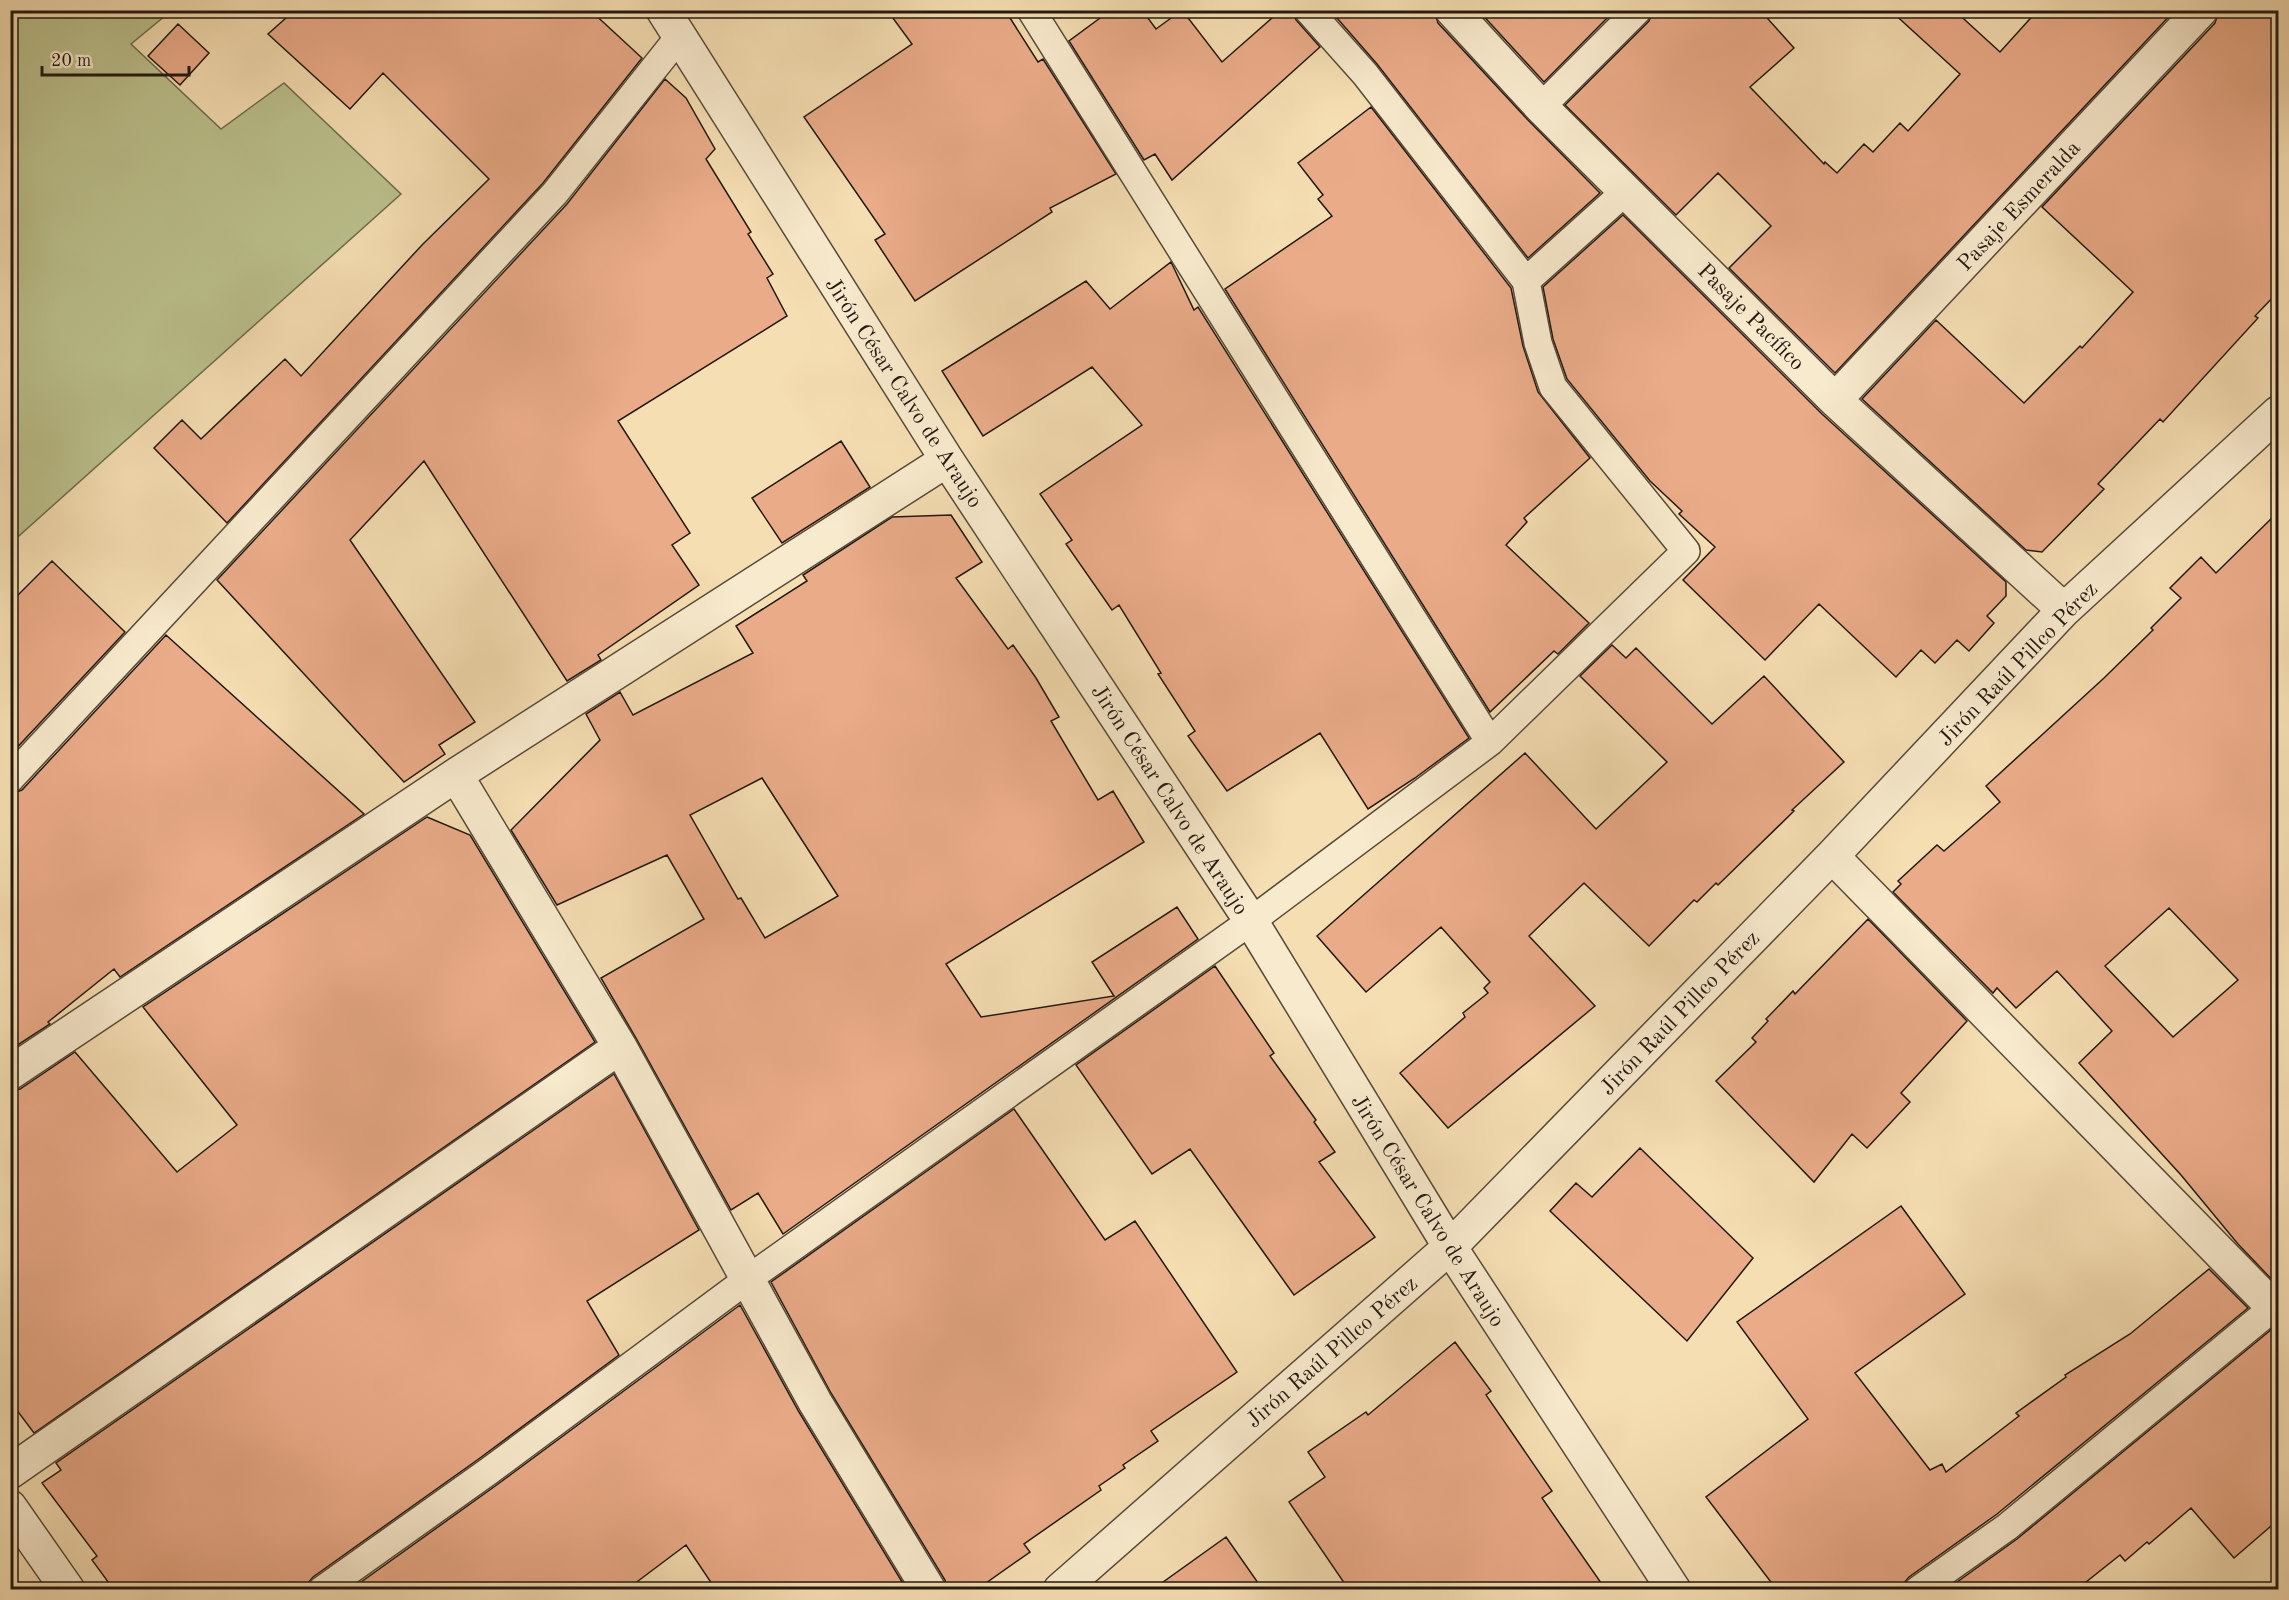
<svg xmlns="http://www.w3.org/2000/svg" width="2289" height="1600" font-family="'Old Standard TT',serif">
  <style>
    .green { fill: #bbc18d; stroke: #6e6c50; stroke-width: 1.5 }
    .building { fill: #eaab88; stroke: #221812; stroke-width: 1.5; fill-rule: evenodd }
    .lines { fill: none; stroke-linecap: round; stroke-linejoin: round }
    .lane-casing { stroke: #574a3a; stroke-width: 30 }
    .street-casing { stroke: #574a3a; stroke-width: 36 }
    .lane { stroke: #f8eacd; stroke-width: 27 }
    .street { stroke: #f8eacd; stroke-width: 33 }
    .labels { text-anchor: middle; stroke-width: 4.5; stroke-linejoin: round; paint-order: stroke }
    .street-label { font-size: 22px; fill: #221812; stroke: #f8eacd }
  </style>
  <rect width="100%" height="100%" fill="#f5deb2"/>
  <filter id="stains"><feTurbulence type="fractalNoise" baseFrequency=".00333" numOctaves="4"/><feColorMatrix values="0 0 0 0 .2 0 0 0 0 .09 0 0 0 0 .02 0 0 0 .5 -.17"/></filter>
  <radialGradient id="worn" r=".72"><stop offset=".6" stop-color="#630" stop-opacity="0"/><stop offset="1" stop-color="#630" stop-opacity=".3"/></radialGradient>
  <path class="green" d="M11,10L171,11L131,44L221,129L284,83L401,194L11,543Z"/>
  <path class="building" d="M295,10H590L642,58L543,183L227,523L154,448L182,420L201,439L285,359L301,376L422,245L489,179L383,73L350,109L268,34Z
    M887,10H1005L1038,62L1043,59L1116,174L1050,208L1052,212L915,301L875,240L885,234L804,117L912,44Z
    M1111,10H1142L1156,29L1182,10L1222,62L1281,10H1293L1296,20L1320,47L1172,180L1155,154L1144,160L1069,41Z
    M1330,10H1434L1438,23L1528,120L1600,193L1528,258L1377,64Z
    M1478,10H1615L1544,82Z
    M1653,10H1760L1794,48L1750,87L1824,164L1825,162L1837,173L1864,144L1873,152L1900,123L1908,131L1960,74L1890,10H1954L2000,52L2038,10H2175L1835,373L1729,268L1771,226L1718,173L1676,215L1565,105L1649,21Z
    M2219,10H2278V292L2255,316L2258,318L2163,422L2160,419L2098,484L2104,489L2042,552L2026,550L1862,399L1936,320L2024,403L2080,346L2082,348L2133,292L2042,207L2215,23Z
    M178,24L209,53L180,85L148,56Z
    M665,79L686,98L715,149L706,159L751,232L748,234L773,274L767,278L787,316L618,421L690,533L672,545L699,585L598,655L601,660L567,681L424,461L350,540L475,722L439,745L445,754L404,782L217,580L567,204Z
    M1371,107L1511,288L1523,346L1538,392L1590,458L1524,518L1527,522L1506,545L1589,623L1558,654L1554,651L1490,712L1225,289L1332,216L1318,199L1323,195L1298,163Z
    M1623,215L1822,414L2006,582V596L1987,616L1994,623L1969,651L1957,640L1935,663L1921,650L1896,677L1819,604L1765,660L1683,580L1715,547L1679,514L1682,511L1650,481L1567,379L1553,339L1543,287Z
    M1171,262L1194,310L1198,307L1469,738L1415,778L1368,809L1320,733L1227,791L1188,736L1195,731L1158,674L1161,673L1119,605L1112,610L1066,544L1072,540L1040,494L1142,425L1092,367L983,436L942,371L1086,281L1110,309Z
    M841,441L870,487L782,543L752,498Z
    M2278,512V1286L2238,1244L2181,1175L2079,1063L2112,1031L2057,971L2016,1008L1997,988L1993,993L1893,892L1901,884L1898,881L1937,845L1944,851L2000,802L1986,786L2104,678L2153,630L2151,628L2181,598L2170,588L2201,557L2216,573ZM2169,908L2238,980L2173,1037L2105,966Z
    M951,515L982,562L956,578L1008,649L1013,645L1036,678L1059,717L1051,721L1098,800L1113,791L1144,842L946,964L981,1017L1114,996L1092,962L1177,907L1198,939L783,1234L758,1193L731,1210L636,1038L601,978L704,919L667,855L557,905L511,830L600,740L586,714L620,692L633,715L753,653L736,626L807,581L803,575L892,517ZM762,778L838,896L765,938L741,898L738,899L690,815Z
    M52,561L125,632L10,755V603Z
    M166,635L364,814L120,977L114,969L48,1022L50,1024L10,1050V794L22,790Z
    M1612,645L1626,658L1636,648L1712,724L1764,676L1844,762L1792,810L1794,811L1718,885L1716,883L1697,902L1694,900L1649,946L1584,883L1529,936L1595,1006L1448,1128L1400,1073L1465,1017L1463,1013L1488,993L1484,988L1490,982L1441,927L1366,992L1317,936L1525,753L1596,829L1667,762L1580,676Z
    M427,817L470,835L595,1042L34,1433L10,1401V1092L20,1089L75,1052L177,1172L237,1125L143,1007Z
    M1868,919L1967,1021L1901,1093L1910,1102L1867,1148L1852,1134L1814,1182L1716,1081L1756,1042L1752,1038L1768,1021L1766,1019L1793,991L1795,994Z
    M1215,966L1274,1053L1270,1056L1316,1120L1314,1122L1335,1152L1319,1162L1375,1237L1294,1295L1190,1149L1152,1174L1076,1065Z
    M614,1074L699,1230L587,1301L619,1355L480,1458L313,1577L308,1583L307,1590H114L92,1560L97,1556L42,1483L61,1470L56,1463Z
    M1014,1109L1105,1240L1135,1221L1237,1372L1151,1431L1158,1441L1123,1465L1125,1468L1099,1486L1101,1490L1024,1544L1030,1552L976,1590H948L945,1580L831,1393L771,1282Z
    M1640,1148L1753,1258L1687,1341L1550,1211L1576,1183L1592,1197Z
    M1901,1206L1965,1294L1855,1373L1930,1470L1942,1464L1946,1472L2019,1416L2016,1413L2066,1377L2065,1375L2130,1334L2209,1269L2248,1308L1997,1514L1909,1577L1904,1583L1903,1590H1777L1706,1497L1808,1419L1737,1322Z
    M740,1305L799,1412L907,1590H716L686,1545L626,1590H350L498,1484Z
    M2272,1329L2278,1330V1520L2234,1558L2191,1508L2149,1544L2147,1542L2125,1561L2120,1555L2076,1590H1946L2017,1539Z
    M1455,1342L1491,1391L1486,1395L1552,1491L1542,1498L1606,1590H1349L1289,1502L1325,1477L1308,1452L1366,1412L1368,1415Z
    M1226,1537L1263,1590H1152Z"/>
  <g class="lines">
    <g class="lane-casing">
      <path id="lane" d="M1031,10L1490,742
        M1541,107L1638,10
        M1526,281L1626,191
        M10,779L555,193L679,37
        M322,1590L489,1471L748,1279L1251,921L1490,742L1686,551L1553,387L1538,343L1526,281L1365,74L1308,10
        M1918,1590L2007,1527L2274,1307"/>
    </g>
    <g class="street-casing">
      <path id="street" d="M663,10L947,460L1251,921L1450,1247L1674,1590
        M1452,10L1541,107L1835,400L2064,610
        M1835,400L2201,10
        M456,775L620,1047L815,1402L929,1590
        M1832,856L2278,1312
        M10,1073L456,775L947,460
        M10,1472L620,1047
        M10,1507L68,1590
        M1060,1590L1450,1247L1832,856L2064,610L2278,413"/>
    </g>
    <use href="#lane" class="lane"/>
    <use href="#street" class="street"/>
  </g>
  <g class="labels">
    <g class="street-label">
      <text transform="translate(2018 205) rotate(-47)" y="8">Pasaje Esmeralda</text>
      <text transform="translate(1752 316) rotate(45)" y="8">Pasaje Pacífico</text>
      <text transform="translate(905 392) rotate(57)" y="8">Jirón César Calvo de Araujo</text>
      <text transform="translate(2017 663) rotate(-46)" y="8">Jirón Raúl Pillco Pérez</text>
      <text transform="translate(1171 799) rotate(57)" y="8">Jirón César Calvo de Araujo</text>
      <text transform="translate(1679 1012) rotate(-46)" y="8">Jirón Raúl Pillco Pérez</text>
      <text transform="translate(1429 1210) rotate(58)" y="8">Jirón César Calvo de Araujo</text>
      <text transform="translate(1331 1351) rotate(-41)" y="8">Jirón Raúl Pillco Pérez</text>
    </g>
  </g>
  <rect width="2289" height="1600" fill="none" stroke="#f5deb2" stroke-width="36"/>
  <rect x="12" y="12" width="2265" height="1576" fill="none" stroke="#221812" stroke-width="3"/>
  <rect x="18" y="18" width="2253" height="1564" fill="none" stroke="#221812" stroke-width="1.5"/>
  <path d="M42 66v9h147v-9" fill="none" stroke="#221812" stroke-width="3"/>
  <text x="51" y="66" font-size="18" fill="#221812" stroke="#f8eacd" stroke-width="4.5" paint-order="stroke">20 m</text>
  <rect width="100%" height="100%" filter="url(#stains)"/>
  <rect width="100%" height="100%" fill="url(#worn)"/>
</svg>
